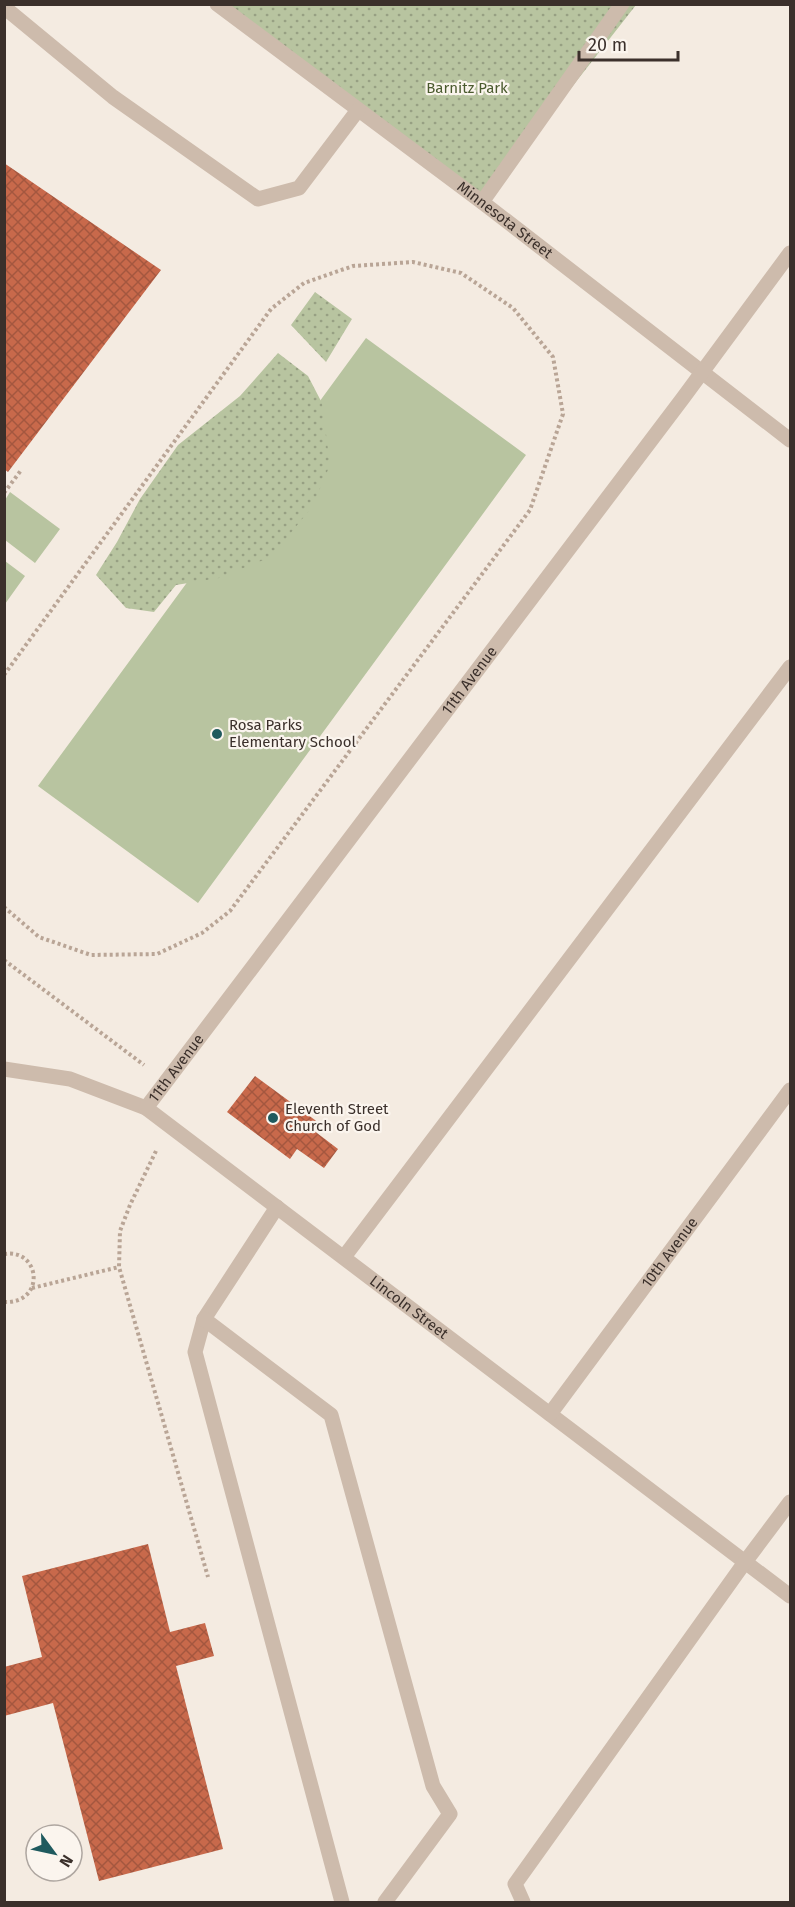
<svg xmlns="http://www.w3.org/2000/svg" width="795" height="1907" font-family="'Fira Sans',sans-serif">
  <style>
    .green { fill: #b8c4a0 }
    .park { fill: url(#park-dots) }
    .building { fill: url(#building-cross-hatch) }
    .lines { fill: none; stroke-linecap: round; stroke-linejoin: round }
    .path { stroke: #b9a596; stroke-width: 4; stroke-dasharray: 3 3; stroke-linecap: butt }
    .minor { stroke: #cdbbac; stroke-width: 15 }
    .poi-dot { fill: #1f5a5e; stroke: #fbf5ee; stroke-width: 2 }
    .labels { text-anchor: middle; stroke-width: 4.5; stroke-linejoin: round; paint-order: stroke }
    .park-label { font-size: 15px; fill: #4a5a2e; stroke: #fbf5ee }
    .street-label { font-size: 15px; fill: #3b302b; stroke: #fbf5ee }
    .poi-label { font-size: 15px; fill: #3b302b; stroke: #fbf5ee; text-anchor: start }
  </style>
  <defs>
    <pattern id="park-dots" width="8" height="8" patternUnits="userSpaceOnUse" patternTransform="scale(1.5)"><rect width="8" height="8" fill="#b8c4a0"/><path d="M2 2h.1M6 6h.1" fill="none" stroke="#97a083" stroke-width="1.8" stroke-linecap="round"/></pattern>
    <pattern id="building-cross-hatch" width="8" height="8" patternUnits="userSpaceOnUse" patternTransform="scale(1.5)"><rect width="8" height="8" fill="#c8694b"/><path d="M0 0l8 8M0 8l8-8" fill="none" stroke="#a4573f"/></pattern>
  </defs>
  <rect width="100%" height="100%" fill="#f4ebe1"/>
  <path class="green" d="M366,338L526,455L198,903L38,786Z
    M10,492L60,529L35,563L5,540V500Z
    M5,561L25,576L5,604Z"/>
  <path class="park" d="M217,5H636L482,202Z
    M315,292L352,319L326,362L291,325Z
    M278,353L308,376L322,403L330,465L312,507L271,557L219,578L176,585L154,612L126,608L96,575L117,542L140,499L178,445L240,396Z"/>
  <path class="building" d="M4,163L161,270L8,472L4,469Z
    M255,1076L319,1123L313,1130L338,1149L324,1168L297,1149L290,1159L227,1112Z
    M148,1544L170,1632L205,1623L214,1656L176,1666L223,1849L99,1881L53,1703L4,1716V1667L42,1657L22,1576Z"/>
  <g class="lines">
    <path class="path" d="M4,493L22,469
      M4,675L271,309L304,283L353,266L413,262L461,273L513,308L553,357L563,414L530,510L230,911L202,933L157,954L91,955L39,937L4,907
      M4,960L144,1065
      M156,1151L130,1205L120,1231L119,1267L208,1577
      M4,1254C41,1248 46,1304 4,1302
      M32,1288L119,1267"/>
    <g class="minor">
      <path id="s1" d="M217,4L482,202L790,440"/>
      <path d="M4,7L113,97L258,199L299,188L358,110"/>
      <path d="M482,202L622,4"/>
      <path id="s2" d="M4,1069L70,1079L146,1108L790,1596"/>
      <path id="s3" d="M146,1108L683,398L790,253"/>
      <path d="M277,1207L204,1319L195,1352L342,1902"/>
      <path d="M344,1257L790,667"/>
      <path d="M204,1319L331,1415L433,1786L450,1814L385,1902"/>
      <path id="s4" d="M550,1414L790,1090"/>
      <path d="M523,1902L515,1884L745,1562L790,1502"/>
    </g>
  </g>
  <g class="poi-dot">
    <circle cx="217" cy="734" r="6"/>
    <circle cx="273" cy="1118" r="6"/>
  </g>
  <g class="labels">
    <g class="park-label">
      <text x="467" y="93">Barnitz Park</text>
    </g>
    <g class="street-label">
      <text dy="5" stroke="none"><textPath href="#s1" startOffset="360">Minnesota Street</textPath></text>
      <text dy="5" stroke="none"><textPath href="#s3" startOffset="536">11th Avenue</textPath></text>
      <text dy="5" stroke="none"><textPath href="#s3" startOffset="50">11th Avenue</textPath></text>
      <text dy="5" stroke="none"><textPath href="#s4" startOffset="201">10th Avenue</textPath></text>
      <text dy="5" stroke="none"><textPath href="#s2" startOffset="478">Lincoln Street</textPath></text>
    </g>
    <g class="poi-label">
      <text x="229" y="730">Rosa Parks<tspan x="229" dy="17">Elementary School</tspan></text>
      <text x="285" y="1114">Eleventh Street<tspan x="285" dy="17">Church of God</tspan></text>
    </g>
  </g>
  <rect width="795" height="1907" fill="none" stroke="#3b302b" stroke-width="12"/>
  <g transform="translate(54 1853) rotate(123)"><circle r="28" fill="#fbf5ee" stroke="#aea6a0" stroke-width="1.5"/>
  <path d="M0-4.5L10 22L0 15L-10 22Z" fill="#1f5a5e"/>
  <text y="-9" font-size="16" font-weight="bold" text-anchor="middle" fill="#3b302b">N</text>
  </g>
  <path d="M579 51v9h99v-9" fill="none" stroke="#3b302b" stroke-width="3"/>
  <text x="588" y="51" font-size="18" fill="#3b302b" stroke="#fbf5ee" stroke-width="4.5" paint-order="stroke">20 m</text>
</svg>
